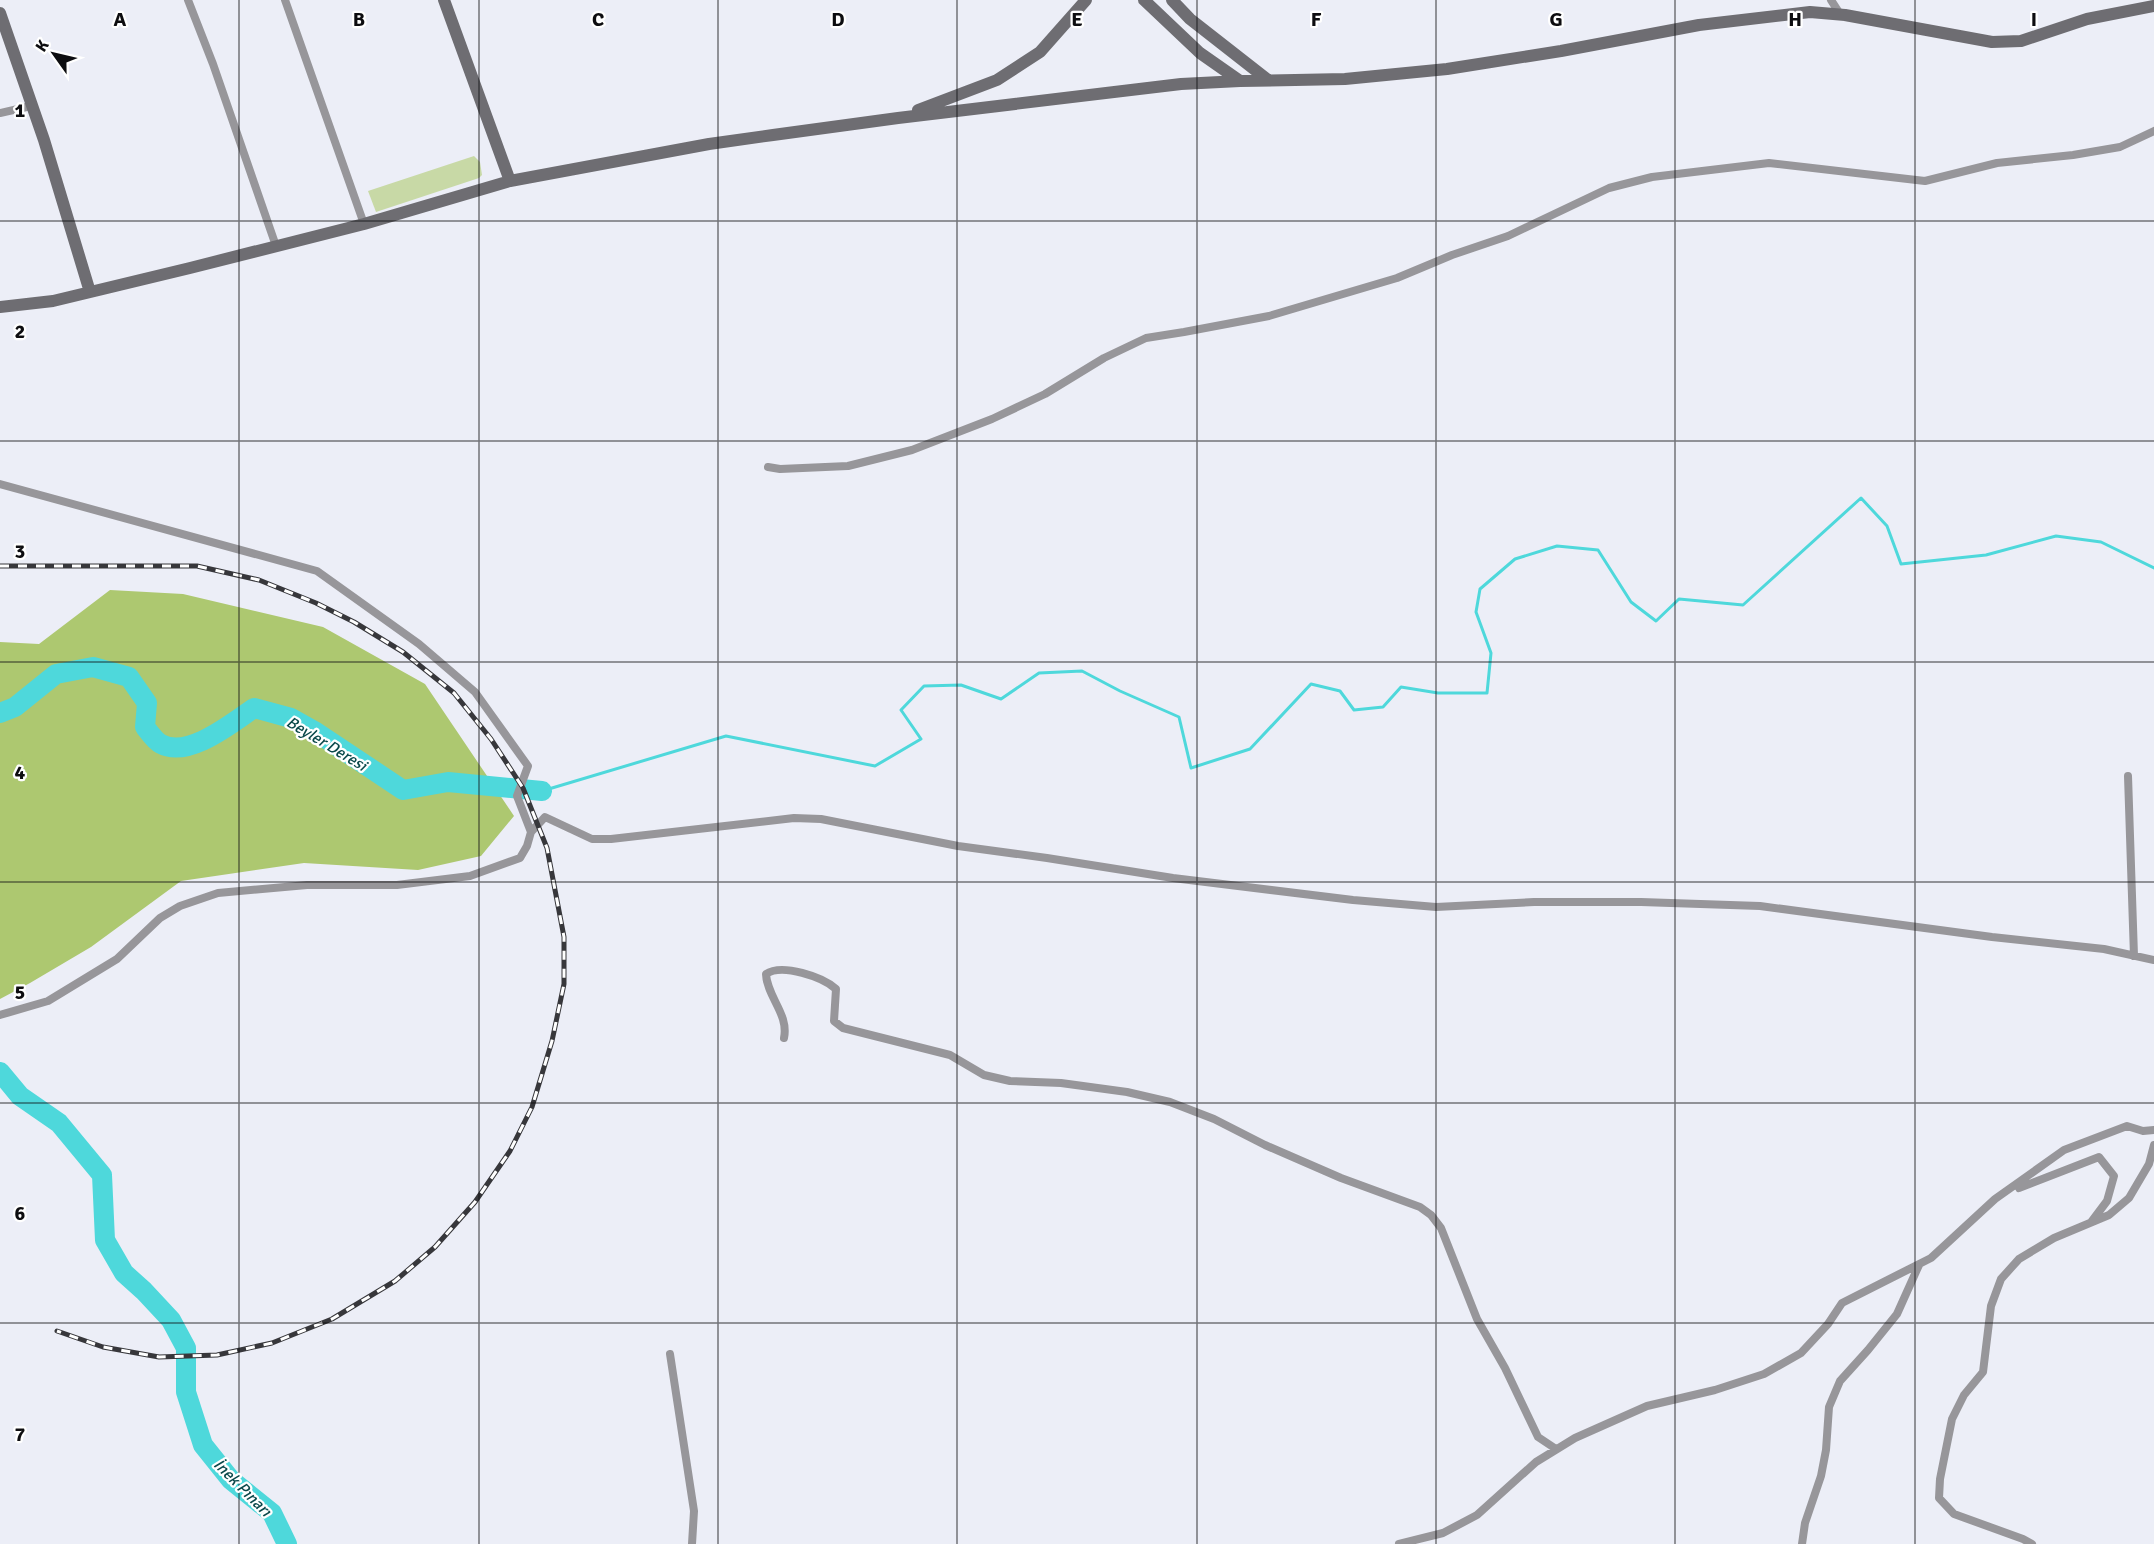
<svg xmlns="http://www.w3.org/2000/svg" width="2154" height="1544" font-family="Signika,sans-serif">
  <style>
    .green { fill: #c8d9a6 }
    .forest { fill: #adc870 }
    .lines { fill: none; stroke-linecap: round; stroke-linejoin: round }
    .stream { stroke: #4ed8db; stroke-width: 3 }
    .river { stroke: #4ed8db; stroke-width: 20 }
    .street { stroke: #97969a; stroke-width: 8 }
    .secondary { stroke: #6e6d72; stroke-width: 12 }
    .rail-casing { stroke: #37373b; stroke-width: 5 }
    .rail { stroke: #fff; stroke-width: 3; stroke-dasharray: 9; stroke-linecap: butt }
    .grid { fill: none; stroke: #0d0d10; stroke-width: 1.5; stroke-opacity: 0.55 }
    .labels { text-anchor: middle; stroke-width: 4.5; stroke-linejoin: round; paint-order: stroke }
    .water-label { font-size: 16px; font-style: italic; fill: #0b494b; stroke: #fff }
    .grid-label { font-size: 20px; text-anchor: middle; font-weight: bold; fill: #0d0d10; stroke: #fff; stroke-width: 4.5; stroke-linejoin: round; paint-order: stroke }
  </style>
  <rect width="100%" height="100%" fill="#eceef7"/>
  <path class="green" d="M474,156L480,162L482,175L479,178L376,212L368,191Z"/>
  <path class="forest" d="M110,590L183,594L323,627L425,684L514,816L481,856L418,870L304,863L181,881L91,947L30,983L0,999V642L39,644Z"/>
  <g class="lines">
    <path class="stream" d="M542,791L726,736L875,766L921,739L901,710L924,686L961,685L1001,699L1039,673L1082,671L1120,691L1179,717L1191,768L1250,749L1311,684L1340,691L1354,710L1383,707L1401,687L1438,693H1487L1491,653L1476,612L1480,589L1515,559L1557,546L1598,550L1631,602L1656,621L1679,599L1743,605L1861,498L1887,526L1901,564L1986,555L2056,536L2101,542L2154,568"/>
    <path class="river" d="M0,713L15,707L56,674L93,667L129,677L147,703L145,727C149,732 155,741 161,744C188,759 232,723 254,708L291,718L316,732L403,790L448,782L542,791
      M0,1072L20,1096L59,1123L102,1175L105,1240L124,1273L144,1291L171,1320L186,1348V1392L203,1445L231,1480L272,1513L287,1544"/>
    <path class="street" d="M188,0L213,64L276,246
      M285,0L364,224
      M1831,0L1840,14
      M0,113L31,106
      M768,467L780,469L848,466L912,450L992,419L1045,394L1104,358L1146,338L1184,332L1269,316L1397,278L1452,255L1508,236L1609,188L1652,177L1769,163L1925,181L1997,163L2073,155L2120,147L2154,131
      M0,484L317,571L419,644L475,692L528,766L517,796L531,832
      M2128,776L2134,956
      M0,1015L48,1001L117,959L160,918L180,906L218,893L307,885H397L470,876L520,858L527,846L531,832L545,817L592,839H611L794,818L821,819L958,846L1047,858L1173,878L1353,900L1436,907L1534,902H1641L1760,906L1992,937L2104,949L2154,960
      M784,1038C789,1014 767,997 766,974C782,963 823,977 836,989L834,1021L843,1028L950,1055L984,1075L1010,1081L1061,1083L1127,1092L1170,1102L1214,1119L1265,1145L1341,1178L1420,1207L1431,1215L1441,1228L1477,1319L1505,1368L1538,1437L1556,1449
      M2019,1188L2099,1157L2114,1176L2107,1201L2092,1221
      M670,1354L694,1511L692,1544
      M1399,1544L1443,1533L1477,1515L1536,1462L1575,1438L1647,1406L1715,1390L1764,1374L1801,1353L1828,1324L1842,1303L1931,1258L1995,1199L2064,1150L2127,1126L2143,1131L2154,1130
      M1802,1544L1805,1523L1821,1476L1826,1450L1829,1407L1840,1381L1868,1350L1897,1314L1919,1265
      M2032,1544L2023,1539L1954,1514L1939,1498L1940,1479L1952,1419L1964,1395L1983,1372L1991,1306L2001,1279L2019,1259L2054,1238L2109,1215L2129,1198L2149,1164L2154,1145"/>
    <path class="secondary" d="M444,0L510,181
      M1144,0L1200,53L1240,81
      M1172,0L1190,19L1268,80
      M0,13L44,140L90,292
      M918,110L997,80L1040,52L1086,0
      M0,307L53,301L190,268L364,224L510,181L709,144L773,135L898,118L1181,84L1240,81L1345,79L1447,69L1561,51L1699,25L1810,12L1845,15L1992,42L2021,41L2087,19L2154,6"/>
    <g class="rail-casing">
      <path id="rail" d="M0,566H197L259,580L316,603L354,622L403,652L454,693L491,739L523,788L547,848L564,937V984L552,1041L532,1107L510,1151L475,1202L435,1247L395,1281L332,1319L272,1343L217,1355L159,1357L103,1347L57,1331"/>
    </g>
    <use href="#rail" class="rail"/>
  </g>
  <path class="grid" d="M239,0V1544M479,0V1544M718,0V1544M957,0V1544M1197,0V1544M1436,0V1544M1675,0V1544M1915,0V1544M0,221H2154M0,441H2154M0,662H2154M0,882H2154M0,1103H2154M0,1323H2154"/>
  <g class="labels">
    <g class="water-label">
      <text transform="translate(327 743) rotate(31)" y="6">Beyler Deresi</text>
      <text transform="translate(243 1487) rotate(45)" y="6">İnek Pınarı</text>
    </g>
  </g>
  <g class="grid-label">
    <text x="120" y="26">A</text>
    <text x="359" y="26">B</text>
    <text x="598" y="26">C</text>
    <text x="838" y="26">D</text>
    <text x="1077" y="26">E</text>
    <text x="1316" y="26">F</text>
    <text x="1556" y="26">G</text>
    <text x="1795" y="26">H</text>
    <text x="2034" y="26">I</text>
    <text x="20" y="117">1</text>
    <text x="20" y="338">2</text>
    <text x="20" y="558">3</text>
    <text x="20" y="779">4</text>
    <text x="20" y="999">5</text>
    <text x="20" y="1220">6</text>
    <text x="20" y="1441">7</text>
  </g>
  <g transform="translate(54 54) rotate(304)" stroke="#ffffff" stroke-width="4.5" paint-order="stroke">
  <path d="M0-4.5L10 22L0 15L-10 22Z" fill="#0d0d10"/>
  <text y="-9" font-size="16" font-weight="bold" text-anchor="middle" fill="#0d0d10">K</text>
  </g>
</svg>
